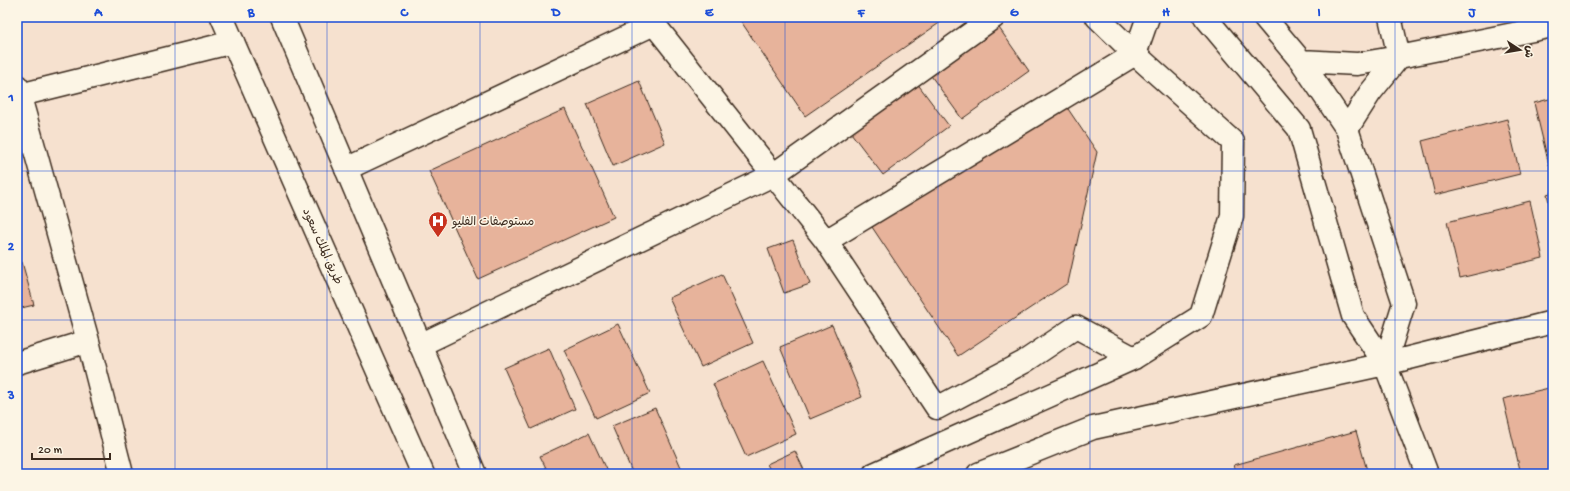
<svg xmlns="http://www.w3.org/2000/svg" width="1570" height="491" font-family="'Gochi Hand','Playpen Sans Arabic',sans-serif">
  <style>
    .building { fill: #e7b39b; stroke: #3b2a1e }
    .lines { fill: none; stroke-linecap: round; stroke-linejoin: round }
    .minor-casing { stroke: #3b2a1e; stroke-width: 25 }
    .major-casing { stroke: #3b2a1e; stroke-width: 25 }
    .minor { stroke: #fcf5e5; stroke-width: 22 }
    .major { stroke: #fcf5e5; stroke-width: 22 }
    .grid { fill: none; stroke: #1d4ed8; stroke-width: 1; stroke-opacity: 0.55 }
    .labels { text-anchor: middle; stroke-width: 3; stroke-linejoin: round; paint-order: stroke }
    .poi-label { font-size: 12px; fill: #3b2a1e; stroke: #fcf5e5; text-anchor: start }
    .street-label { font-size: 12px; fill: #3b2a1e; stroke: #fcf5e5 }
    .neatline { fill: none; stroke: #1d4ed8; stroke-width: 1.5 }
    .grid-label { font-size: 13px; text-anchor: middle; font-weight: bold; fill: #1d4ed8 }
  </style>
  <rect width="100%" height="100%" fill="#f6e1cf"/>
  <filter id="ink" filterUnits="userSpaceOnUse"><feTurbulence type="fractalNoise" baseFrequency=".025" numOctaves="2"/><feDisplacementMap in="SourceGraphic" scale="8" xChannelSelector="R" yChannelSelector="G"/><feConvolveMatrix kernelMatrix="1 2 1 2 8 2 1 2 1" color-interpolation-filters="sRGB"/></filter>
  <g filter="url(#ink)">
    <path class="building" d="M738,17H948L805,116Z
      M997,25L1029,71L962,119L929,73Z
      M914,79L949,126L883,175L848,129Z
      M639,81L665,143L613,166L587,104Z
      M1553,98V164L1549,165L1534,103Z
      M1062,100L1097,152L1068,283L958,356L872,227Z
      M565,109L614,217L478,279L429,171Z
      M1507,119L1520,174L1435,195L1422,141Z
      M1553,192V218L1547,194Z
      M1530,201L1543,258L1460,278L1447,222Z
      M793,240L810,284L784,293L768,249Z
      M22,262L34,305L17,309V263Z
      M722,274L753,343L701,367L669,298Z
      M618,324L650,393L596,418L564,350Z
      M832,325L862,397L810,419L780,347Z
      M549,348L575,409L531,429L504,368Z
      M763,361L796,434L746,457L713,384Z
      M1553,387V474H1521L1503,399Z
      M655,408L684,474H633L612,426Z
      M1356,431L1368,474H1237L1234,465Z
      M589,433L608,474H549L540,456Z
      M795,451L805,472L801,474H772L767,464Z"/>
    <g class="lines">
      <g class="minor-casing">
        <path id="minor" d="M1205,17L1299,129L1353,316L1385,364L1427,474
          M1264,17L1301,61L1347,129L1404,303L1385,364
          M1390,17L1399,57L1553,26
          M1301,61L1357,64L1399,57
          M17,86L88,341L122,474
          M20,95L233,42
          M1347,129L1370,93L1399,57
          M346,169L654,24L826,241L937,408L1024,362L1076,327L1134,358
          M826,241L1135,54L1148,17
          M420,345L773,175L994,17
          M17,363L88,341
          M874,474L1134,358L1201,316L1232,216L1233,142L1135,54L1097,17
          M978,474L1093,428L1385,364L1553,322"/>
      </g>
      <g class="major-casing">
        <path id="major" d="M222,17L423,474
          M282,17L475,474"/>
      </g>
      <use href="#minor" class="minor"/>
      <use href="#major" class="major"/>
    </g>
  </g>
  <path class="grid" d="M175,17V474M327,17V474M480,17V474M632,17V474M785,17V474M938,17V474M1090,17V474M1243,17V474M1395,17V474M17,171H1553M17,320H1553"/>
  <defs>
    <g id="hospital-pin" transform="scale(1)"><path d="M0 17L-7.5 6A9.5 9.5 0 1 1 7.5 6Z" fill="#c8321e" stroke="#fcf5e5"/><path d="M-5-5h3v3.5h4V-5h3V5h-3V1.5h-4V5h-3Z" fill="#fff"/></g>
  </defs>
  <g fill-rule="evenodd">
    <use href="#hospital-pin" x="438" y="221"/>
  </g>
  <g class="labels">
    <g class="poi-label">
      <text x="452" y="225">مستوصفات الفليو</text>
    </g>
    <g class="street-label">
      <text transform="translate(323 246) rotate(66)" y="4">طريق الملك سعود</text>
    </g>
  </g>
  <rect width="1570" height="491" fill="none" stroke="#fcf5e5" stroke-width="44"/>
  <g transform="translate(1520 50) rotate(102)" stroke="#fcf5e5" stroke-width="3" paint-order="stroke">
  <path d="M0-3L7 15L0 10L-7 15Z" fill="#3b2a1e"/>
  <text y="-6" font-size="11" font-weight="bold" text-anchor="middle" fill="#3b2a1e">ش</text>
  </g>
  <path d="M32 453v6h78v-6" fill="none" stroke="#3b2a1e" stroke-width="2"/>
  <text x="38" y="453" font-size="12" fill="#3b2a1e" stroke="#fcf5e5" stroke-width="3" paint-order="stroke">20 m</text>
  <rect x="22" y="22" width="1526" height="447" class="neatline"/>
  <g class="grid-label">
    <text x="98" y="16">A</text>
    <text x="251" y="16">B</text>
    <text x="404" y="16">C</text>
    <text x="556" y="16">D</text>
    <text x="709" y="16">E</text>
    <text x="861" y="16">F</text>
    <text x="1014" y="16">G</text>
    <text x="1166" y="16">H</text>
    <text x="1319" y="16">I</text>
    <text x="1472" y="16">J</text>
    <text x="11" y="101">1</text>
    <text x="11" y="250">2</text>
    <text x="11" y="399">3</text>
  </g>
</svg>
